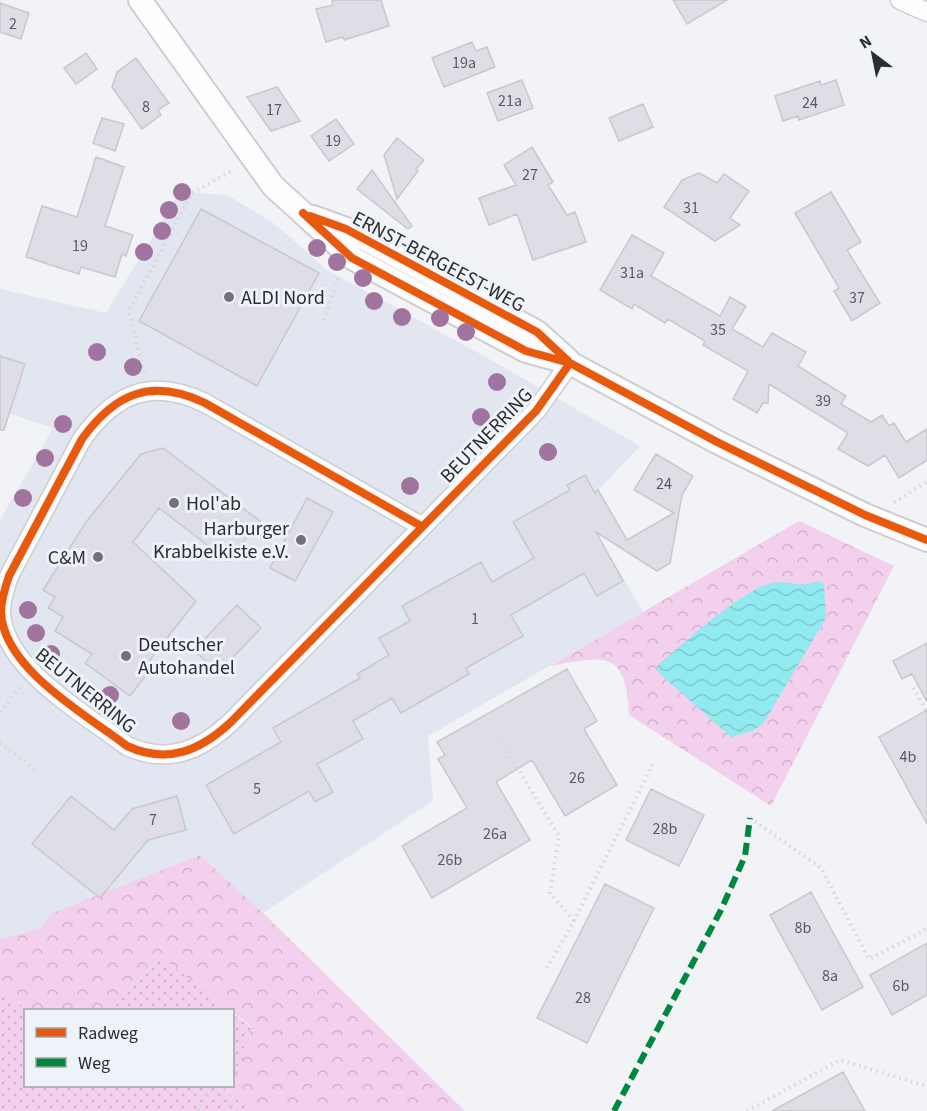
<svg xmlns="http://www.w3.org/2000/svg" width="927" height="1111" font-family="'Source Sans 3',sans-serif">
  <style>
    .built { fill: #e2e6f0 }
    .forest { fill: url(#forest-crowns) }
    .garden { fill: url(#garden-dots) }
    .water { fill: url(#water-waves) }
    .building { fill: #dfdde6; stroke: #c8c9cc; stroke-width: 1.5 }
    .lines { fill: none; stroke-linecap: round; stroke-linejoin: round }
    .minor-casing { stroke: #cdced1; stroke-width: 21 }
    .tertiary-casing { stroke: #cdced1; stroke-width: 26 }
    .path { stroke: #d7d7d8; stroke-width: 4; stroke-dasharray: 1.5 4.5; stroke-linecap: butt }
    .minor { stroke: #fdfdfe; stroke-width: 18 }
    .tertiary { stroke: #fdfdfe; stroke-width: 22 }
    .quiet { stroke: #00873e; stroke-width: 6; stroke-dasharray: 12 6; stroke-linecap: butt }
    .cycleway-casing { stroke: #eef2f9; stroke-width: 11 }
    .cycleway { stroke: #e8590c; stroke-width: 8 }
    .tree { fill: #a1749f }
    .poi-dot { fill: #717275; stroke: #eef2f9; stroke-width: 2 }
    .labels { text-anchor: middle; stroke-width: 6; stroke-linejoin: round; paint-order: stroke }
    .number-label { font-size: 16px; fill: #5a5b60 }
    .street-label { font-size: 20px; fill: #2c2d30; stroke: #eef2f9 }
    .poi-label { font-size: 20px; fill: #2c2d30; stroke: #eef2f9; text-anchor: start }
  </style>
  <defs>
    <pattern id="forest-crowns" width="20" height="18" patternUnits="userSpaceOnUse" patternTransform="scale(1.5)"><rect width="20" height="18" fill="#f3d0ee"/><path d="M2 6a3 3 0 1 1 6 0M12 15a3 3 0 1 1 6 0" fill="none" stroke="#d0b3cc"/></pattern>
    <pattern id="garden-dots" width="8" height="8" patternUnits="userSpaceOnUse" patternTransform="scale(1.5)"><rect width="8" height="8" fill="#f3d0ee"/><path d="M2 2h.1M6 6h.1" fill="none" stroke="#d0b3cc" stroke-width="1.8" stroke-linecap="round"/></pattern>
    <pattern id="water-waves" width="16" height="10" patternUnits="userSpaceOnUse" patternTransform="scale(1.5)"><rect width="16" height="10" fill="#91eaef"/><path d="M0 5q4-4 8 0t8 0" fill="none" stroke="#7dc9cd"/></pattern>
  </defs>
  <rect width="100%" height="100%" fill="#f1f3f6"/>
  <path class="built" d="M180,192L227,195L275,224L327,270L484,356L640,446L582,507L643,612L428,736L433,801L263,913L200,855L52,913L41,928L0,939V520L53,428L0,410V289L106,313Z"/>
  <path class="forest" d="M799,521L894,566L771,806L629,715C626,649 605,656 550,666Z
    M200,855L263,913L465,1111H252L229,1094L223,1086H232L233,1073L249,1051L239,1044L252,1027L161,957L111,1010H28L0,989V939L41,928L52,913Z"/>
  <path class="garden" d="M161,957L230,1010H111Z
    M0,989L28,1010H26V1086H223L229,1094L252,1111H0Z
    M232,1013L252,1028L240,1044L249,1051L233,1073Z"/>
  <path class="water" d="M817,581L824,584L826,618L763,724L752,731L731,737L660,674L656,667C682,645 741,590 772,583C788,580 801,589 817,581Z"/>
  <path class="building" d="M332,0H381L389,26L344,40L343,37L326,42L316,9L333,5Z
    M673,0H727L687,24Z
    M0,3L29,13L21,39L0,32Z
    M472,42L476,51L487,47L495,67L444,87L432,58Z
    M86,53L97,69L76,84L64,68Z
    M136,58L169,103L158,110L161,115L142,129L112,87L117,72Z
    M522,80L533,108L498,121L487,93Z
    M836,80L844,105L799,120L798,116L783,121L775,96L820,81L821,85Z
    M277,87L300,121L271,131L247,97Z
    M643,104L653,127L619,141L609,118Z
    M102,118L124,124L115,151L93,143Z
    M336,119L354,144L329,161L311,136Z
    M397,138L424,160L416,169L418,171L397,199L384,155Z
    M532,147L553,182L548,185L567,215L575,212L586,242L533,260L517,214L489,225L479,198L516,185L504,165Z
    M96,157L124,167L105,226L133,235L126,256L122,254L115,277L81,267L79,274L26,257L42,206L77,217Z
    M372,170L412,226L408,229L357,189Z
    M699,173L717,183L724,174L749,191L730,218L740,225L715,241L664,207L682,180Z
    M831,192L861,242L847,250L880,303L852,321L834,291L839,288L795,213Z
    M201,209L319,273L257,386L139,321Z
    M632,235L664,253L651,276L720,316L730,297L746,306L732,329L763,347L772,333L806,352L798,366L846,396L841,404L871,422L882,415L889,426L894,423L906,442L927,429V460L899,478L885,455L868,466L838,449L848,433L769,384L768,403H763L757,413L733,399L748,371L703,345L705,341L668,319L665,323L634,304L632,309L600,290Z
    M0,356L25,364L4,430H0Z
    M163,448L260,521L228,561L159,508L133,542L196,601L142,670L147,674L130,696L85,663L92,654L55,631L63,617L48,608L55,597L43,590L86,522L141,454Z
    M656,454L693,476L682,495L670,563L657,571L596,532L623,581L597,596L584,573L511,615L523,636L466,668L469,674L401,713L392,698L353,721L363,739L317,764L333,792L315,802L309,791L234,834L206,785L281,742L273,728L360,678L357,674L389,655L379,638L410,621L402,606L481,562L492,582L534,558L513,522L570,490L567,485L585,475L595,493L598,490L627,540L674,513L634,490Z
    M307,498L333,512L295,581L270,568Z
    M237,605L261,628L218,673L194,650Z
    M927,643V702L912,674L902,679L893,661Z
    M567,669L597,721L584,729L617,785L565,816L532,760L496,782L530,840L432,898L402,846L467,808L438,759L445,755L437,742Z
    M927,710V824L879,737Z
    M651,789L704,815L679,866L626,840Z
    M71,796L114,830L132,809L177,796L186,830L148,840L100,898L32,844Z
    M605,884L654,908L587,1043L537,1018Z
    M811,892L863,987L822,1010L770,915Z
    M927,943V995L892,1015L870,975Z
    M843,1072L865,1111H772Z"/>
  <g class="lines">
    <g class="minor-casing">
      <path id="minor" d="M900,0L927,12
        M421,526L205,403C152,378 116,392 82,439L9,576C5,588 1,600 1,612C3,669 87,715 127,746C168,765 201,750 231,722L536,411L570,363"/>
    </g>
    <g class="tertiary-casing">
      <path id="tertiary" d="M140,0L273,186L352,258L526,351L570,363L717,442L865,515L927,540
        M313,217L346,229L537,332L568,360"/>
    </g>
    <path class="path" d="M324,320L339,275
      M144,373L129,311L192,193L233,170
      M894,502L927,482
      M913,688L927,712
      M0,712L20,687
      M501,741L559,836L550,893L574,921
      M0,743L38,772
      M750,818L821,868L869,959L927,929
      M547,968L574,921L653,764
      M232,1063L241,1051
      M213,1090L241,1111
      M197,1111L216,1086
      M747,1111L840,1060L927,1086"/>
    <use href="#minor" class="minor"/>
    <use href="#tertiary" class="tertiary"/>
    <path class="quiet" d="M614,1111L721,910L745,856L750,818"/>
    <g class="cycleway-casing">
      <path id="cycleway" d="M303,213L352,258L526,351L570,363L717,442L865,515L927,540
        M310,216L346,229L537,332L568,361
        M421,526L205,403C152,378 116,392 82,439L9,576C5,588 1,600 1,612C3,669 87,715 127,746C168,765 201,750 231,722L536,411L570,363"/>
    </g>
    <use href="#cycleway" class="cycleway"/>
  </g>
  <g class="tree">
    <circle cx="182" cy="192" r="9"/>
    <circle cx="169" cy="210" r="9"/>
    <circle cx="162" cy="231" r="9"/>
    <circle cx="317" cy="248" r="9"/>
    <circle cx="144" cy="252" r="9"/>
    <circle cx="337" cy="262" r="9"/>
    <circle cx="363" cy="278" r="9"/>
    <circle cx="374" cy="301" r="9"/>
    <circle cx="402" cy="317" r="9"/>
    <circle cx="440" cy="318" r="9"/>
    <circle cx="466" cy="332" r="9"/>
    <circle cx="97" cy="352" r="9"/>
    <circle cx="133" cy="367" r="9"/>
    <circle cx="497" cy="382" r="9"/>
    <circle cx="481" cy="417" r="9"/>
    <circle cx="63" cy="424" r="9"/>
    <circle cx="548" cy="452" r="9"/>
    <circle cx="45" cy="458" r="9"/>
    <circle cx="410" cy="486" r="9"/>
    <circle cx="23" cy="498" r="9"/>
    <circle cx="28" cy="610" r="9"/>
    <circle cx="36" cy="633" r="9"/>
    <circle cx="51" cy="654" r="9"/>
    <circle cx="110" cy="695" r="9"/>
    <circle cx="181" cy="721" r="9"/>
  </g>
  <g class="poi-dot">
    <circle cx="229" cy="297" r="6"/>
    <circle cx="174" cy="503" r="6"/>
    <circle cx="301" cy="540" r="6"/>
    <circle cx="98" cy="557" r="6"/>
    <circle cx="126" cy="656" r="6"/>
  </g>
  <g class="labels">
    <g class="number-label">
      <text x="13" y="29">2</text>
      <text x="464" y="68">19a</text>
      <text x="510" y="106">21a</text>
      <text x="810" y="108">24</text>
      <text x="146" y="112">8</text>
      <text x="274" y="115">17</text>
      <text x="333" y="146">19</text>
      <text x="530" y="180">27</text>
      <text x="691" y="213">31</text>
      <text x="80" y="251">19</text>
      <text x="632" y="278">31a</text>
      <text x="857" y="303">37</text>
      <text x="718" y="335">35</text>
      <text x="823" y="406">39</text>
      <text x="664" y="489">24</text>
      <text x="475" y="624">1</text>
      <text x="908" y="762">4b</text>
      <text x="577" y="783">26</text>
      <text x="257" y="794">5</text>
      <text x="153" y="825">7</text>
      <text x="665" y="834">28b</text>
      <text x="495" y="839">26a</text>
      <text x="450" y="865">26b</text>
      <text x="803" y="933">8b</text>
      <text x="830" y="981">8a</text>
      <text x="901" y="991">6b</text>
      <text x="583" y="1003">28</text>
    </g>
    <g class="street-label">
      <text transform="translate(439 261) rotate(28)" y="7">ERNST-BERGEEST-WEG</text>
      <text transform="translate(486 435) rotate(-46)" y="7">BEUTNERRING</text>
      <text transform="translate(86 690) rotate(39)" y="7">BEUTNERRING</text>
    </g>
    <g class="poi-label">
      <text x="241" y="304">ALDI Nord</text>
      <text x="186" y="510">Hol'ab</text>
      <text x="289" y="535" text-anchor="end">Harburger<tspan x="289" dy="23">Krabbelkiste e.V.</tspan></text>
      <text x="86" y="564" text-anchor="end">C&amp;M</text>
      <text x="138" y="651">Deutscher<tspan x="138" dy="23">Autohandel</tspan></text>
    </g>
  </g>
  <rect x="24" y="1009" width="210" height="78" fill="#eef2f9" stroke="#a0a3a9" stroke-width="1.5"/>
  <rect x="36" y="1028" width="30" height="9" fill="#e8590c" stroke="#a0a3a9" stroke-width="1.5"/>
  <text x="78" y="1039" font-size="18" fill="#2c2d30">Radweg</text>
  <rect x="36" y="1058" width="30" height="9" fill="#00873e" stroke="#a0a3a9" stroke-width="1.5"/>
  <text x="78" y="1069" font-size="18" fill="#2c2d30">Weg</text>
  <g transform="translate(873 54) rotate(328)" stroke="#eef2f9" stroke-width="4.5" paint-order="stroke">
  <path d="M0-4.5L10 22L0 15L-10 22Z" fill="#2c2d30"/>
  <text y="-9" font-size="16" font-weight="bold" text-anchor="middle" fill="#2c2d30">N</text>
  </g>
</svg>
